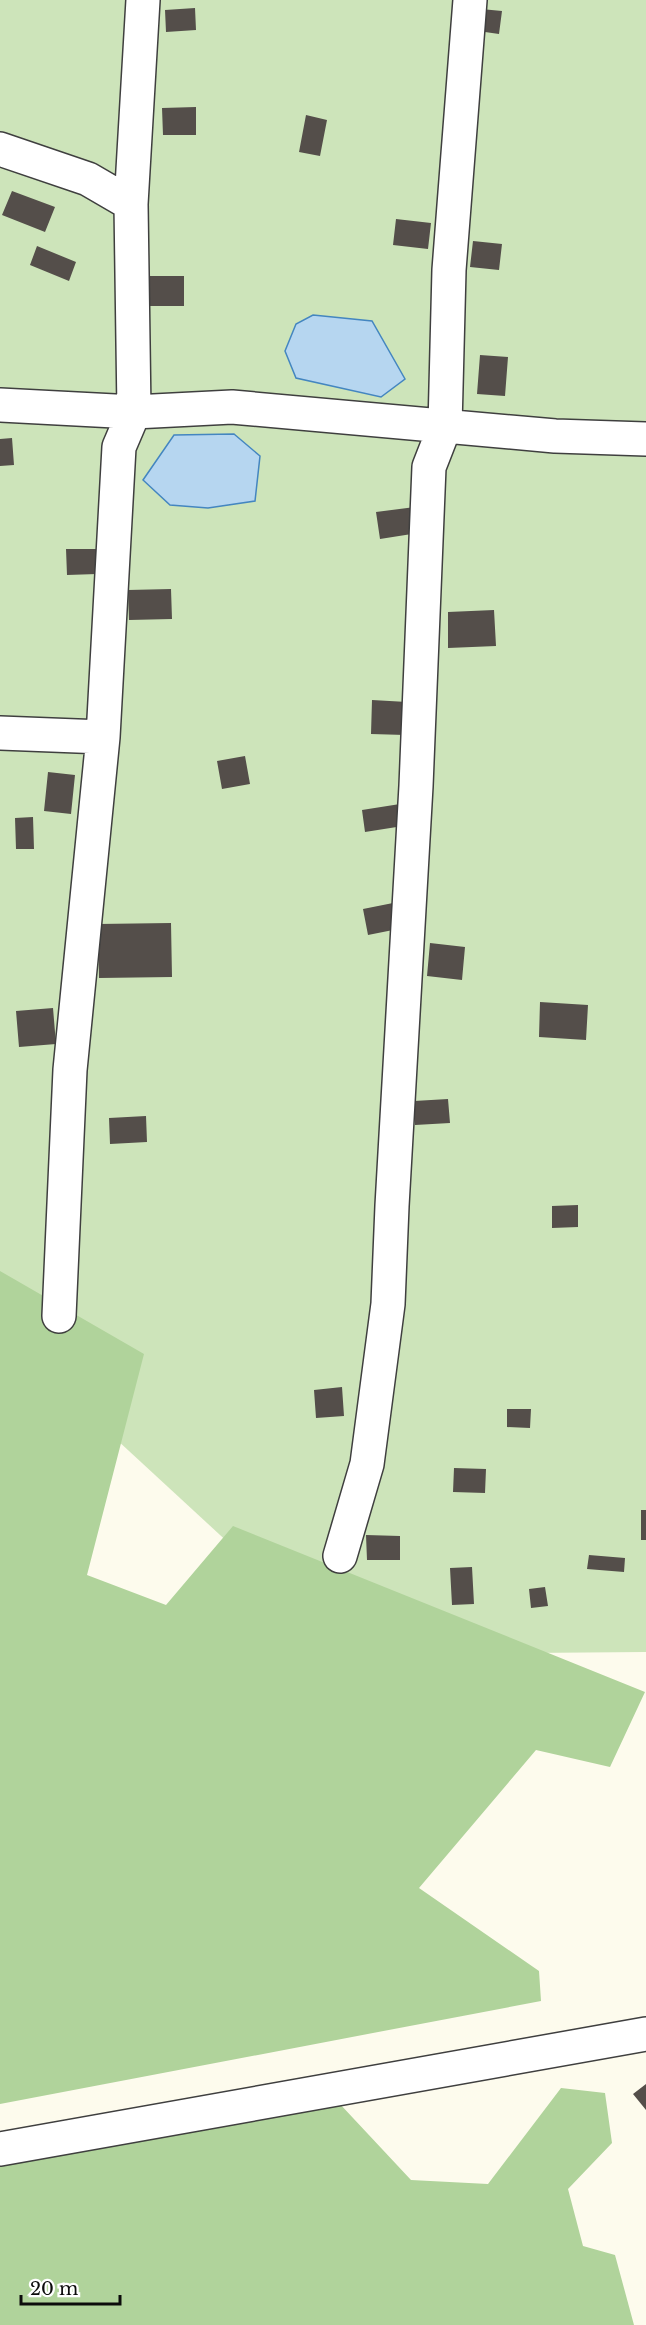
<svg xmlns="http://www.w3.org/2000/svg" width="646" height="2325" font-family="'Libre Baskerville',serif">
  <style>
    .green { fill: #cde4ba }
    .forest { fill: #b0d39b }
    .water { fill: #b6d6f0; stroke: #4486c0; stroke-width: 1.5 }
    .building { fill: #544e4a }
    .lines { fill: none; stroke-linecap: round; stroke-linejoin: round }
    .minor-casing { stroke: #3f3f3f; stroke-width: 36 }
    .minor { stroke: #fff; stroke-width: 33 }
  </style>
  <rect width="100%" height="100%" fill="#fdfbed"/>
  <path class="green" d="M0,0H646V1652L526,1653L271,1582L0,1332Z"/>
  <path class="forest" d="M0,1271L144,1354L87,1575L166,1605L233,1526L645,1692L610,1767L536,1750L419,1888L539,1971L541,2001L0,2104Z
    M561,2088L605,2093L612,2143L568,2189L583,2246L615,2255L634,2325H0V2164L339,2103L411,2180L488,2184Z"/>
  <path class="water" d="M313,315L372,321L405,379L381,397L296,378L285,351L296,324Z
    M234,434L260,456L255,501L208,508L170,505L143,480L174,435Z"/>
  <path class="building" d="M195,8L196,30L166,32L165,10Z
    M481,9L502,11L499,34L478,31Z
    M196,107V135H163L162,108Z
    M306,115L327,120L320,156L299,152Z
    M12,191L55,207L45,232L2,215Z
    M396,219L431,223L428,249L393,245Z
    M473,241L502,244L499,270L470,267Z
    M37,246L76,262L69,281L30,265Z
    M150,276H184V306H150Z
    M480,355L508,357L505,396L477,394Z
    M12,438L14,465L0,466V439Z
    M415,507L418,533L380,539L376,512Z
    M66,549H96L97,574L67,575Z
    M171,589L172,619L129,620L128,590Z
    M494,610L496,646L448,648V612Z
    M372,700L407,702L405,735L371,734Z
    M245,756L250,784L222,789L217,761Z
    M48,772L75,775L71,814L44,811Z
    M400,804L403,826L365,832L362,810Z
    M33,817L34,849H16L15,818Z
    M393,903L398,929L368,935L363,909Z
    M171,923L172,977L99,978L98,924Z
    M430,943L465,947L462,980L427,976Z
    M540,1002L588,1005L586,1040L539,1037Z
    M53,1008L56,1044L19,1047L16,1011Z
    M448,1099L450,1123L415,1125L414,1101Z
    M146,1116L147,1142L110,1144L109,1118Z
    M578,1205V1227L552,1228V1206Z
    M342,1387L344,1416L316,1418L314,1390Z
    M507,1409H531L530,1428L507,1427Z
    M454,1468L486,1469L485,1493L453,1492Z
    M641,1510H646V1540H641Z
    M366,1535L400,1536V1560H367Z
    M589,1555L625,1558L624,1572L587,1569Z
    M472,1567L474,1604L452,1605L450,1568Z
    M545,1587L548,1606L531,1608L529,1589Z
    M646,2084V2110L633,2094Z"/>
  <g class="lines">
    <g class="minor-casing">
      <path id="minor" d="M0,149L88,179L131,204
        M0,405L134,412L232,407L555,436L646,439
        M0,733L103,737
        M59,1316L70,1070L103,737L119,447L134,412L131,204L143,0
        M340,1556L367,1464L388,1304L392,1206L416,786L429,467L445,426L449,270L470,0
        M0,2149L646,2034"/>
    </g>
    <use href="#minor" class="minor"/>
  </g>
  <path d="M21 2295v9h99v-9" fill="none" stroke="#0c0c0c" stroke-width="3"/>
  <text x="30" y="2295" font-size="18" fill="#0c0c0c" stroke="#ffffff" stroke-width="4.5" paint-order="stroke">20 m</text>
</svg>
